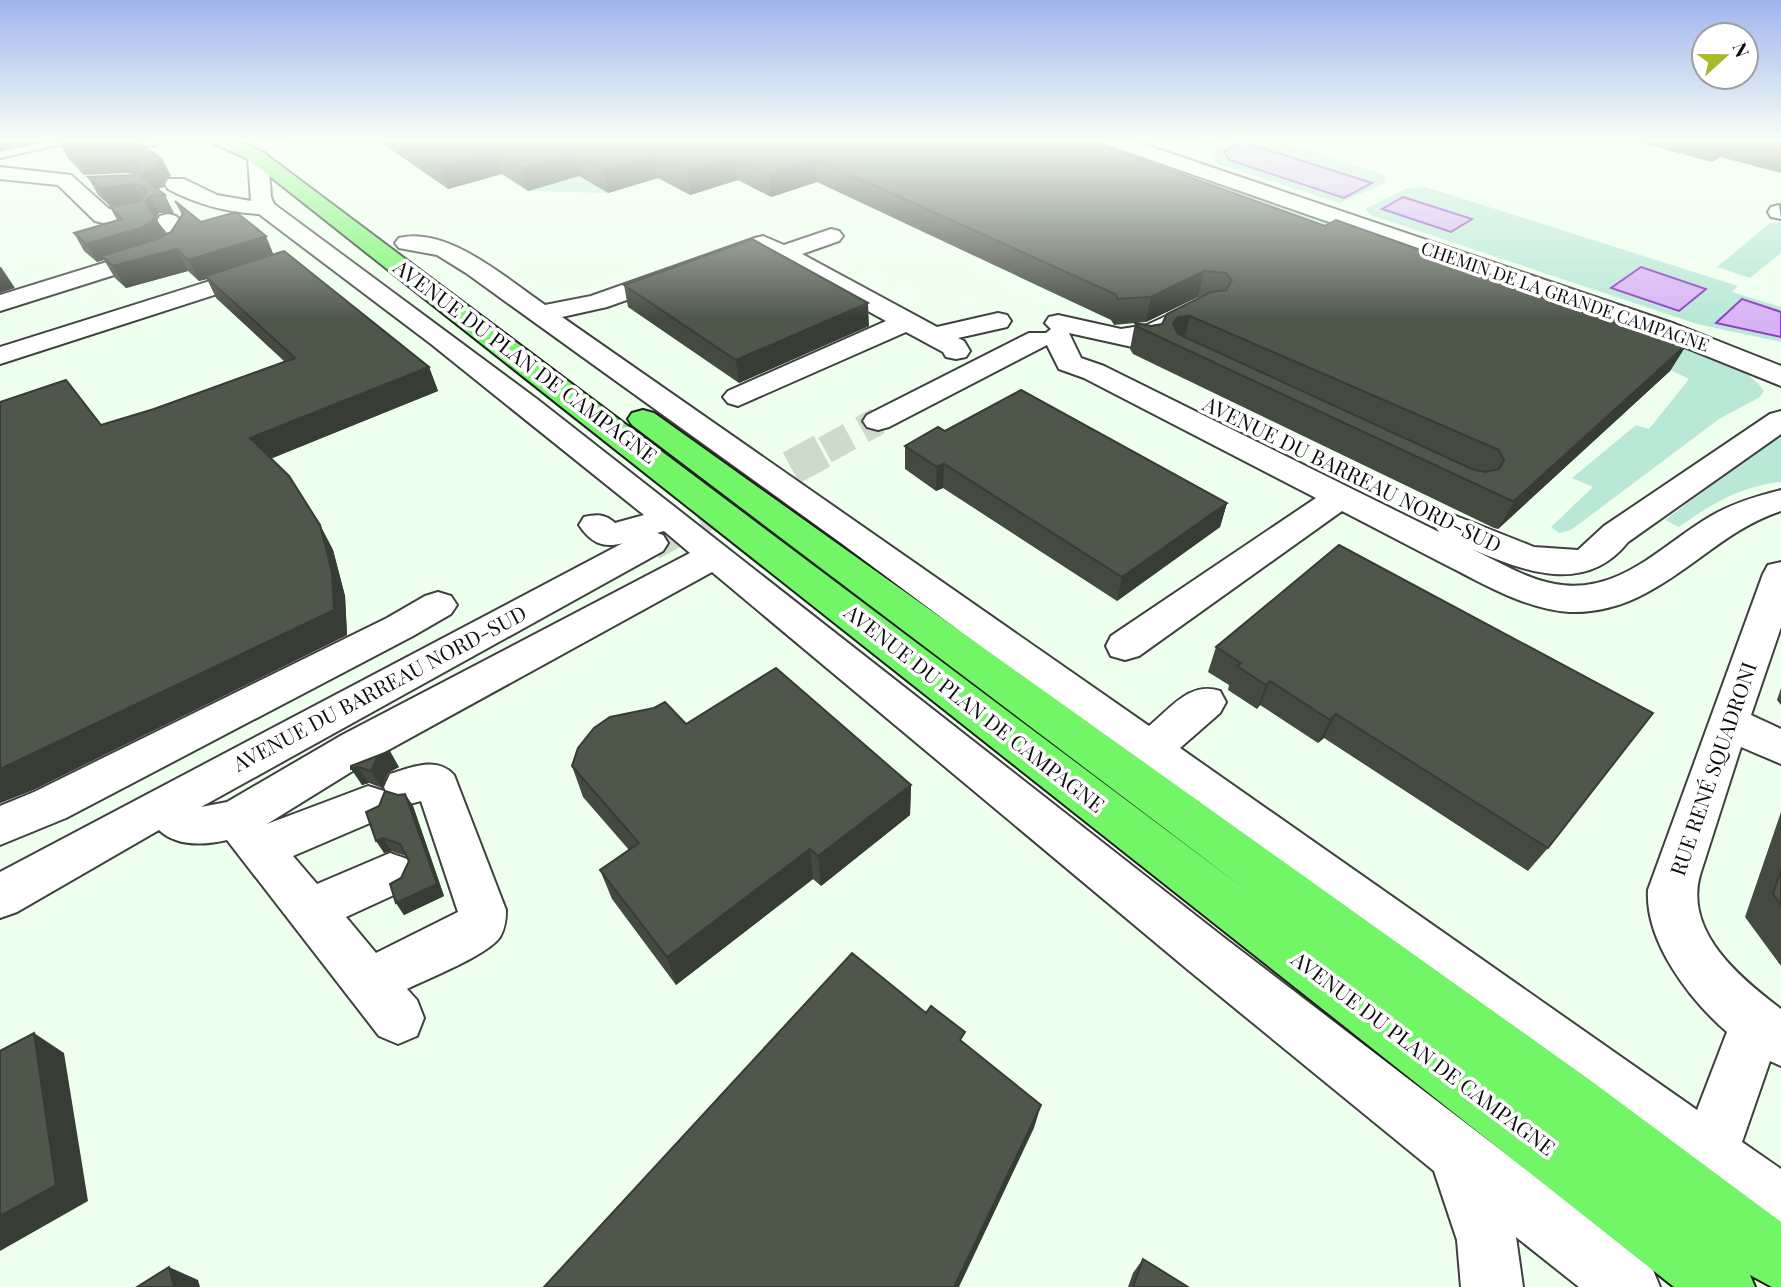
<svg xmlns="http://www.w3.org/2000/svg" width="1781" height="1287" font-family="'Playfair Display',serif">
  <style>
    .green { fill: #b9e8d7 }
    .water { fill: #d7b4f4; stroke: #8c3dc9; stroke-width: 2 }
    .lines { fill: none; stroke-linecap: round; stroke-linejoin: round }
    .minor-tunnel-far1 { stroke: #cddbcc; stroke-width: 28; stroke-dasharray: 28 14; stroke-linecap: butt }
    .minor-tunnel { stroke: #cddbcc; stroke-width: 35; stroke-dasharray: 35 18; stroke-linecap: butt }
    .minor-casing { stroke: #404040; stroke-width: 4 }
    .major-casing { stroke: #1e1e1e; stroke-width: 4 }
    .minor { fill: #fff; fill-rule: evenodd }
    .major { fill: #73f568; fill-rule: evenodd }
    .wall { fill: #444a40; fill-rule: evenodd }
    .shaded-wall { fill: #373c34 }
    .building { fill: #4f564a; stroke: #373c34; stroke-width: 2; fill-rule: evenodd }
    .labels { text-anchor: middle; stroke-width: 7; stroke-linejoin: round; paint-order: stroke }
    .far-street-label { font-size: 18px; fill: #0d0d0d; stroke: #fff }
    .street-label { font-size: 21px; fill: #0d0d0d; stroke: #fff }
  </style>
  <rect width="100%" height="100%" fill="#efffee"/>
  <path class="green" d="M1071,139H1092L1592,311L1593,320L1087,140Z
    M1243,139H1274L1383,174L1386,178L1382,184L1340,203L1218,164L1212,157L1217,149Z
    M579,176L608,193L528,191Z
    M1426,187L1738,286L1732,292L1781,307V342L1697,324L1371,215L1365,209L1407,188Z
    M1781,222V253L1750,278L1717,267L1770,223Z
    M1618,320C1655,335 1744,359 1764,391L1760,397L1719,419L1571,530L1559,533L1551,527L1593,487L1572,478L1636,425L1649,429L1689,379L1670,370L1673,365Z
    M1781,433V482C1741,486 1711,504 1679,527L1665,520Z"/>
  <path class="water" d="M1243,142L1372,183L1344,198L1229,160L1224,151Z
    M1403,197L1472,219L1451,232L1382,209Z
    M1641,267L1706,289L1679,311L1611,288Z
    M1742,299L1781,312V337L1716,323Z"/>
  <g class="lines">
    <path class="minor-tunnel-far1" d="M825,450L878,421"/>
    <path class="minor-tunnel" d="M651,543L828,448"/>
    <g class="minor-casing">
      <path id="minor" d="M32,139H70L67,143L0,158V146Z
        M117,139H165L155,145L85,156L78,154L75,150L78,146Z
        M1099,139H1128L1675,324L1781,366V386L1657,336L1102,143Z
        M258,151L265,153L268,157L271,197L274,204L537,399L1222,936L1651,1265L1660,1287H1579L1516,1237L1523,1287H1461L1457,1240L1434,1171L1187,969L712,572L372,759L267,824L368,786L384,791L390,804L384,817L293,856L317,884L390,853L407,859L414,874L407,889L346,917L376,953L458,912L421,801L406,805L390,800L384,787L390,774C412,767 437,756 454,775L506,910C506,920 505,928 500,937C488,955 429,978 407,989L417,1000L424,1018L417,1036L398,1044L379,1036L227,840C205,845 177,847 159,830L17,912L0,918V872L623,543C603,549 590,542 579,525L584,517C597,514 605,514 615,523L644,515L431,344L259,214C226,212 198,205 168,189L165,184L168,179H184L217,195L251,201L248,157L251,153ZM664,531L690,553L342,735L227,802L201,807L663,551L668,543L663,535L657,533Z
        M0,167L71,175L109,209L142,204L150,206L153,211L150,216L103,223L95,221L58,185L0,179Z
        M1779,205L1781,219L1771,217L1768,212L1771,207Z
        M168,214L176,216L192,233L181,251L168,258L0,311V295L152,248L164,241L168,234L157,221L160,216Z
        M831,229L839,231L843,236L839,241L802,254L937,327L998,313L1007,315L1011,321L1007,327L958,338L964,341L970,351L966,357L956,359L946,357L943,352L906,332L738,406L728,403L723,397L728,391L886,321L761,252L607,307L562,317L1149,726C1171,708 1190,681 1220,691L1226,702L1220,713L1180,748L1697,1110L1727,1032C1690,1000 1645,942 1648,890L1763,574L1768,565L1781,562V627L1751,715L1781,729V764L1741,747L1700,875C1684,932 1740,978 1781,1009V1066L1770,1061L1742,1142L1781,1169V1235L1760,1226L841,543L466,273L437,255L399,248L395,243L399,238C448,226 507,279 545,305L591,296L755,238L763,236L784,245Z
        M261,265L270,267L273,272L270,277L0,364V347Z
        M1179,310L1188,312L1192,318L1188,324L1158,339L1160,342L1156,348L1146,350L1069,333L1081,358L1104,366L1439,532L1434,525L1439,517L1451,514L1534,547L1578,550L1604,526L1770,414L1781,411V434L1628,542C1586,595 1525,572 1472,549C1499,562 1526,579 1555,584C1619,596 1661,545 1711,516C1733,503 1757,496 1781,490V511C1729,528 1694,568 1646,593C1623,606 1595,613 1569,612C1525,609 1484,584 1446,565C1411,547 1377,529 1342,511L1139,656L1125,660L1111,656L1106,646L1111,636L1316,498L1084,378L1059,369L1047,345L889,427L878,430L867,427L863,421L867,415L1029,333H1046L1051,329L1045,323L1049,317L1058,315L1121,329L1147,325Z
        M438,592L451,596L457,605L451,614L413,636L66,818L0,845V806L34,792L387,618L425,596Z"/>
    </g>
    <g class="major-casing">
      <path id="major" d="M209,139C239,139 252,144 276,162L1246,890L632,425L628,419L632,413L643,410L654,413L1594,1083L1781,1222V1287H1772L1750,1275L1755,1287H1674L262,170L244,157L212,143Z"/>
    </g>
    <use href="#minor" class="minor"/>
    <use href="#major" class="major"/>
  </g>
  <path class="wall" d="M51,139H75L70,140L76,142L121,144L162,159L171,176L166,178L164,187L157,189L165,195L174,213H159L156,218L165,234L164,236L171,232L182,215L175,201L201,222L274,254L429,367L438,391L271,458L320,525L333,550L345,596L347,635L33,790L0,803V402L101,425L154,409L285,362L216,298L207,279L199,281L188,271L126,288L115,278L104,260L97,262L84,251L74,233L117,220L110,207L129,203L110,206L98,195L88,177L135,175L127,173L84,175L68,158L60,143L55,144Z
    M376,139H1084L1325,226L1687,344L1670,371L1498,529L1494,528L1133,354L1130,349L1135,323L1114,325L1111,320L817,182L771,197L738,180L690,195L658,178L608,193L579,176L528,191L502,174L448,189ZM1198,297H1201L1162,324L1151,326L1136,323L1146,322Z
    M1626,139H1781V173L1720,157L1712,162Z
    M624,285L869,326L739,383L628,307Z
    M945,431L1227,503L1220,527L1117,601L943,488L936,491L905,469V446Z
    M1339,545L1548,848L1528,871L1324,738L1318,743L1260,705L1257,709L1228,690L1229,685L1208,672L1216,647Z
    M1781,688V705L1777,700Z
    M686,724L911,785L910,815L821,886L813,879L676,985L612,899L600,870L629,850L583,797L572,766Z
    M351,766L399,767L388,773L382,788L369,783L362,785Z
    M405,794L413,806L444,896L404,915L396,903L401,878L409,861L406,856L391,851L384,853L379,806L398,795Z
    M1781,812V966L1745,917Z
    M1143,1259L1188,1287H1128L1133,1273Z"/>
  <path class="shaded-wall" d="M0,139H45V142L0,152Z
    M53,139H75L55,144Z
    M1727,139H1730L1720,157L1712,162L1724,141Z
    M495,151L502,174L448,189L441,166Z
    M574,154L579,176L528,191L522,168Z
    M655,155L658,178L608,193L604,170Z
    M735,157L738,180L690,195L687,172Z
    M162,159L171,176L166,178L164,187L148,191L139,174L157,161Z
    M816,159L817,182L771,197L769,174Z
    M133,184L143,201L110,206L100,189Z
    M150,196L159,213L156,218L165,234L162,239L102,256L104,260L97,262L86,244L145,202Z
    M266,236L275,258L205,276L207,279L199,281L188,260Z
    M177,249L188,271L126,288L113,266Z
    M0,267H1L15,288L0,293Z
    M1204,271L1198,297L1146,322L1151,297Z
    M868,303L869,326L739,383L736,360Z
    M1190,316L1184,342L1172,343L1173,324L1178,317Z
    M1687,344L1670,371L1498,529L1514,501Z
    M429,367L438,391L263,462L250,438Z
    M944,464L943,488L936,491L937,467Z
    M1227,503L1220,527L1117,601L1122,577Z
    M320,525L333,550L345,596L347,635L33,790L0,803V769Z
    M1270,681L1260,705L1257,709L1266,685Z
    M1336,714L1324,738L1318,743L1330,720Z
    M390,751L399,767L388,773L382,788L371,771L378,756Z
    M358,767L369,783L362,785L351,769Z
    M911,785L910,815L821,886L818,856Z
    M405,794L413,806L444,896L404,915L396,903L437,884Z
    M383,838L391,851L384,853L376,841Z
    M810,849L813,879L676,985L667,957Z
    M34,1033L64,1053L88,1201L0,1251V1216Z
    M1041,1105L1034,1128L959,1287H954Z
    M169,1267L198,1280L200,1287H174Z"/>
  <path class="building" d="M68,139L76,142L96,139H118L121,144L136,140L162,159L157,161L155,170L139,174L165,195L150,196L145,202L155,216L152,221L141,228L86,244L74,233L122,219L110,207L141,201L146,192L141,186L133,184L100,189L88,177L135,175L140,169L136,161L118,157L75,158L59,141Z
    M400,139H1084L1325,226L1336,220L1687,344L1514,501L1510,500L1138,327L1135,323L1151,326L1162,324L1167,314L1211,292L1226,290L1232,280L1226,273L1204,271L1151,297L1118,299L1115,294L816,159L769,174L735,157L687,172L655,155L604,170L574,154L522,168L495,151L441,166ZM1190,316L1499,450L1504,461L1499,469L1485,472L1472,469L1178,334L1173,324L1178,317Z
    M1743,139H1781V148Z
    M175,201L201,222L236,212L266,236L188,260L177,249L113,266L102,256L157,239L171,232L184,212Z
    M752,239L868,303L736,360L624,285Z
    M284,251L429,367L250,438L289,476L320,525L332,572L334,610L0,769V402L66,380L101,425L154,409L295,358L205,276Z
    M1021,390L1227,503L1122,577L944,464L937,467L905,446L938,427L945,431Z
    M1339,545L1653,713L1548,848L1336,714L1330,720L1270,681L1266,685L1237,666L1241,663L1216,647Z
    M776,668L911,785L818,856L810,849L667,957L600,870L639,843L572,766L578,748L594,728L610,717L654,708L665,702L686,724Z
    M390,751L378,756L371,771L358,767L351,769V766Z
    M385,791L398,795L405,794L437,884L396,903L390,884L401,878L409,861L400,844L383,838L376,841L366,812L379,806Z
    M1781,870V905L1773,894Z
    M852,953L926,1013L931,1006L965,1032L960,1040L1041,1105L954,1287H544Z
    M34,1033L56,1185L0,1216V1051Z
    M1143,1259L1188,1287H1133Z
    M169,1267L174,1287H137Z"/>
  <linearGradient id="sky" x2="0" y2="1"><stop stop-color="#a1b4ed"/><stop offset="0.44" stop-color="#f8fff7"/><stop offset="1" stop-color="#f8fff7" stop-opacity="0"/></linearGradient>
  <rect width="1781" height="319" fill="url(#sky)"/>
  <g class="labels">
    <g class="far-street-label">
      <text transform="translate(1565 297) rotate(19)" y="6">CHEMIN DE LA GRANDE CAMPAGNE</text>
    </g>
    <g class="street-label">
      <text transform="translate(525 362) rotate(37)" y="7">AVENUE DU PLAN DE CAMPAGNE</text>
      <text transform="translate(1352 475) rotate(26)" y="7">AVENUE DU BARREAU NORD-SUD</text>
      <text transform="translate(380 689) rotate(-28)" y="7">AVENUE DU BARREAU NORD-SUD</text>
      <text transform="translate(974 709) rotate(38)" y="7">AVENUE DU PLAN DE CAMPAGNE</text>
      <text transform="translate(1714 769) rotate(-71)" y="7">RUE RENÉ SQUADRONI</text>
      <text transform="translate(1423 1054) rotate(37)" y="7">AVENUE DU PLAN DE CAMPAGNE</text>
    </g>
  </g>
  <g transform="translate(1725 56) rotate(69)"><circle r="33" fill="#ffffff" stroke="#9e9e9e" stroke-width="2"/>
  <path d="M0-5L12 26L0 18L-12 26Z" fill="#a9ba29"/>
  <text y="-10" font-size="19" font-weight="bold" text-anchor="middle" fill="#0d0d0d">N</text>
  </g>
</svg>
